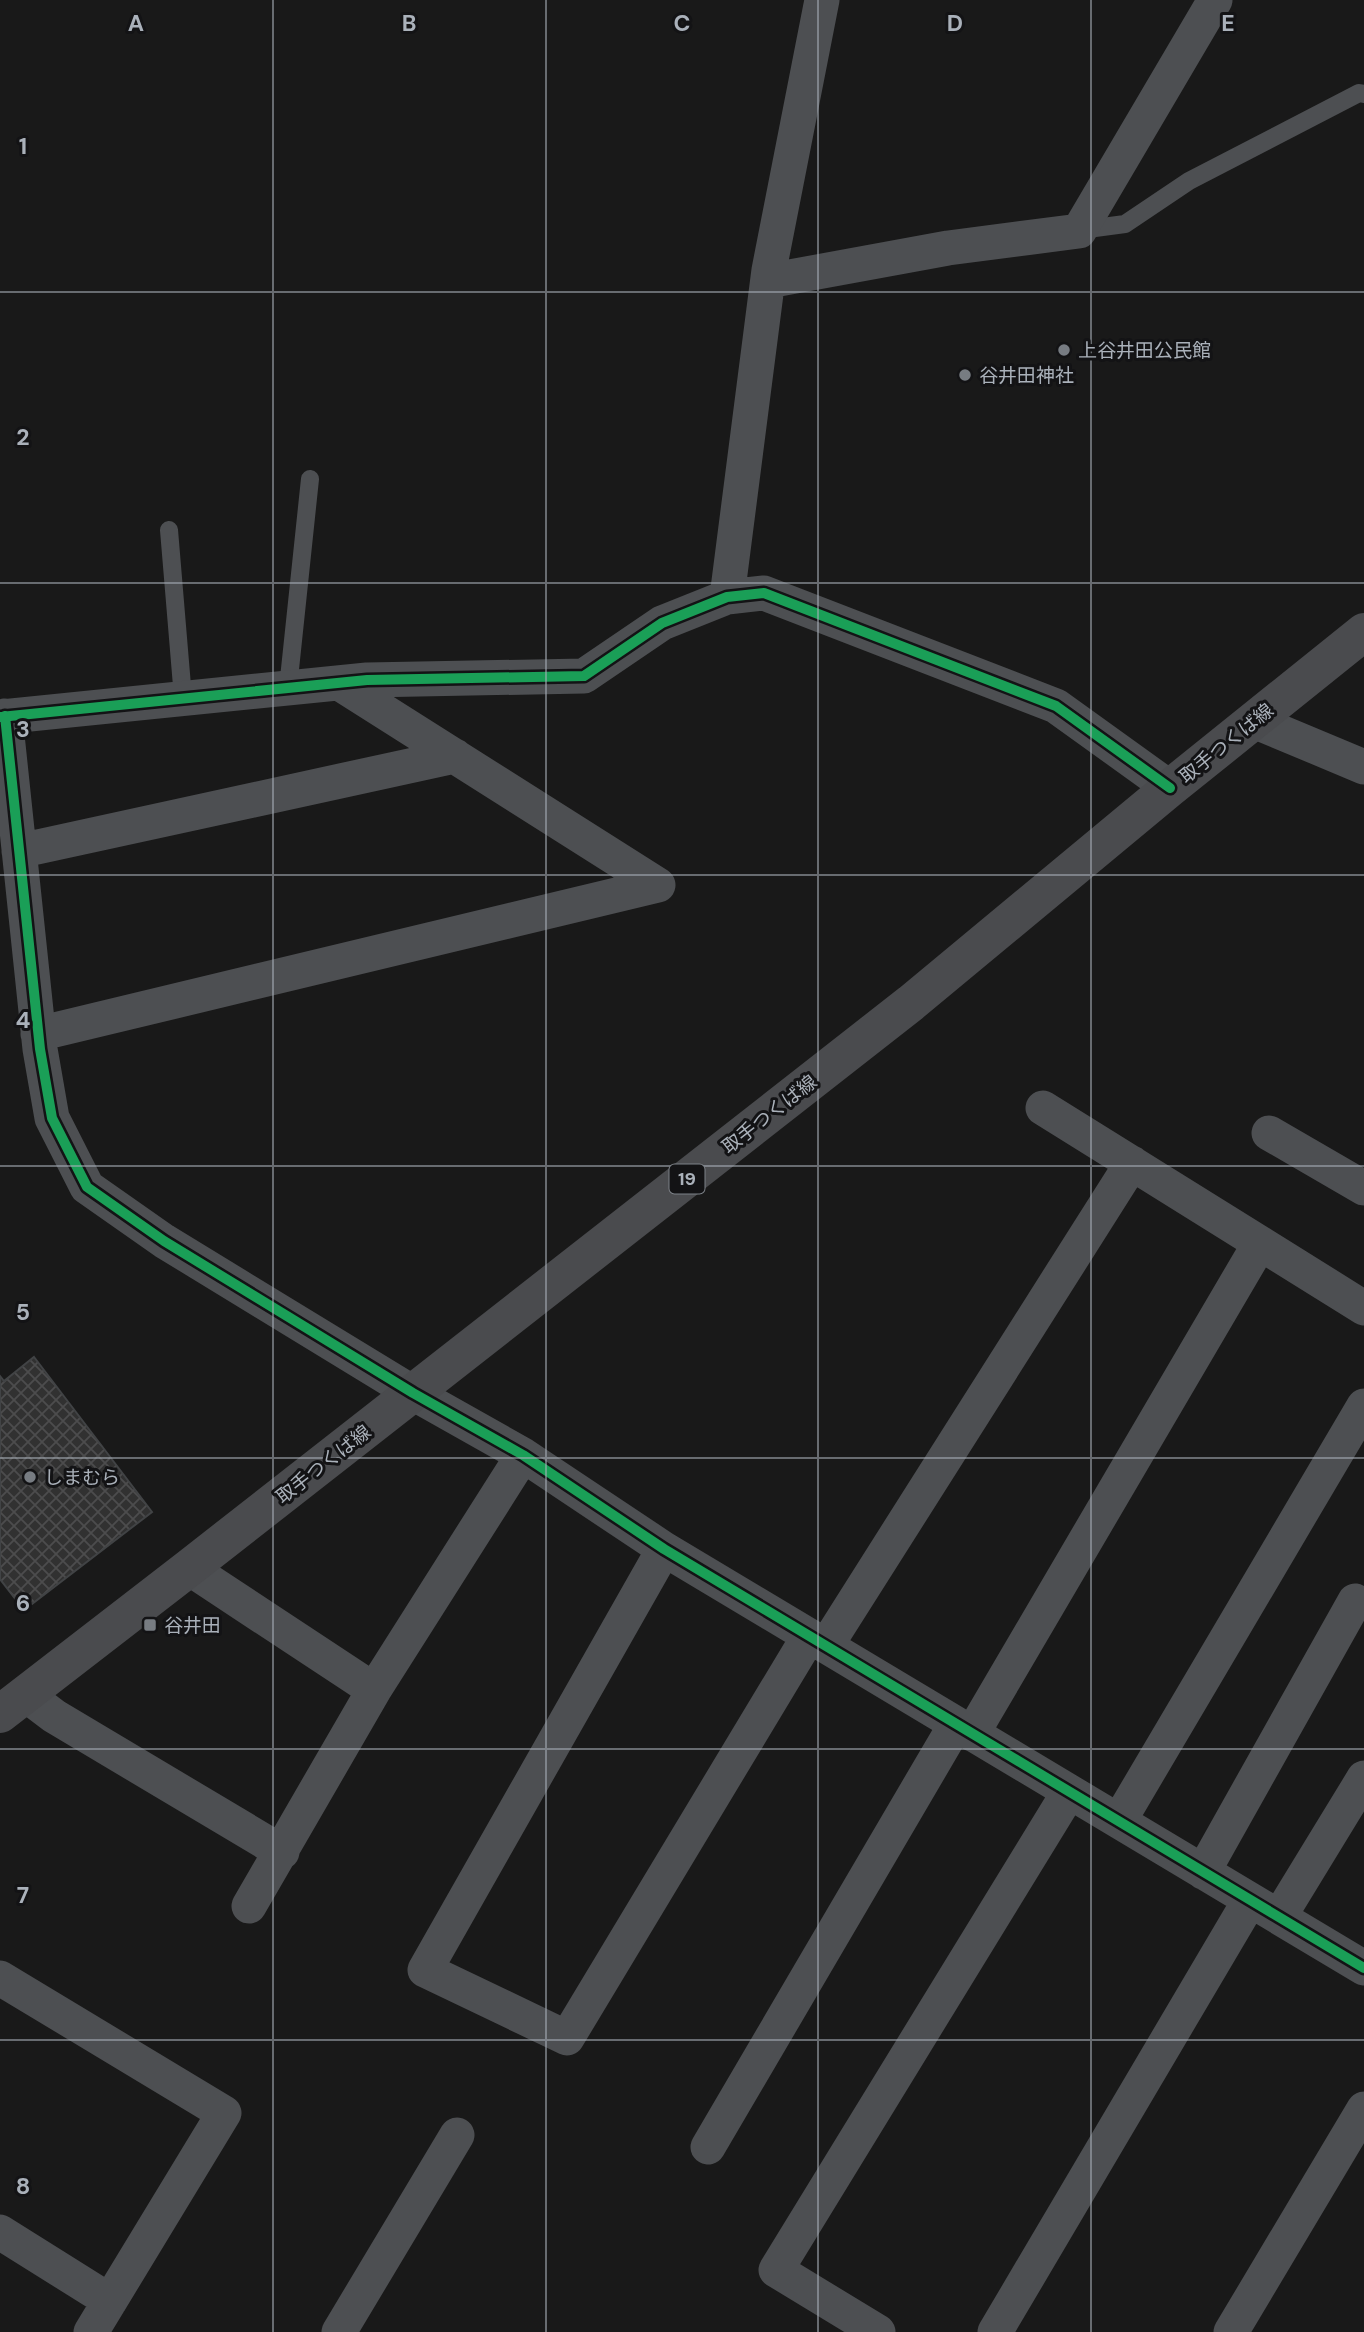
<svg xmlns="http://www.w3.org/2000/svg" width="1364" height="2332" font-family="'DM Sans','Noto Sans JP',sans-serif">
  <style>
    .building { fill: url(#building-cross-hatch); stroke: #414345; stroke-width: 2 }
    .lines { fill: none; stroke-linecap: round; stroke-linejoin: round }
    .lane { stroke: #4d4f52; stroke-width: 18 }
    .street { stroke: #4d4f52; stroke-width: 35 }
    .primary { stroke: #4a4b4e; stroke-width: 38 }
    .cycleway-casing { stroke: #131315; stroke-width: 15 }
    .cycleway { stroke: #1a9f57; stroke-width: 10 }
    .grid { fill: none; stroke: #aab1ba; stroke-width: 2; stroke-opacity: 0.55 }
    .poi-dot { fill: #777c82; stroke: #131315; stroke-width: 2.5 }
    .labels { text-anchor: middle; stroke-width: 6; stroke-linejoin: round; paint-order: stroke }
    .shield { fill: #131315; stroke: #7d8288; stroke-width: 2 }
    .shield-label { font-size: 18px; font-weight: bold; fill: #aab1ba }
    .poi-label { font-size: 19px; fill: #aab1ba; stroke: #131315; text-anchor: start }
    .street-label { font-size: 19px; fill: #aab1ba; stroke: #131315 }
    .grid-label { font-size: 23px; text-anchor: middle; font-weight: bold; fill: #aab1ba; stroke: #131315; stroke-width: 6; stroke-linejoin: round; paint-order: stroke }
  </style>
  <defs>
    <pattern id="building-cross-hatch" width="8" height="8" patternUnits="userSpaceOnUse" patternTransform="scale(1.75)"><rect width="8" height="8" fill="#313131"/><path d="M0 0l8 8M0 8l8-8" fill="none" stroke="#4c4c4d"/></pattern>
  </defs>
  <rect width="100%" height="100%" fill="#191919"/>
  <path class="building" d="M34,1357L152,1512L24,1610L0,1579V1376L4,1381Z"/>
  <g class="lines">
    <path class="lane" d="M1080,230L1125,224L1189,181L1359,93L1364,94
      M169,530L183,698
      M288,688L310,479"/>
    <path class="street" d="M768,281L948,248L1079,231L1215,0
      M727,597L769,270L822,0
      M5,716L40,1049L52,1118L87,1187L164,1241L413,1393L523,1455L664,1549L1364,1968
      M0,717L367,680L584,676L662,623L727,597L764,593L1056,706L1170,788
      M1254,721L1364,767
      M19,851L455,756
      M38,1034L658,885L339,683
      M1043,1108L1364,1308
      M1269,1133L1364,1188
      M664,1549L425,1970L567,2038L809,1636
      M189,1568L374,1690
      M826,1646L1132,1163
      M25,1694L54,1716L282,1852
      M972,1734L1260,1243
      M1119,1821L1364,1406
      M1203,1872L1355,1601
      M249,1906L374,1690L523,1455
      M1279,1917L1364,1778
      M0,1978L224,2113L91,2332
      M708,2147L956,1724
      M0,2232L110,2301
      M339,2332L457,2135
      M878,2332L776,2270L1069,1792
      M995,2332L1250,1900
      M1231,2332L1364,2109"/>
    <path class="primary" d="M0,1714L189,1568L911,1003L1170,788L1364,632"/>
    <g class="cycleway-casing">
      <path id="cycleway" d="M5,716L40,1049L52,1118L87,1187L164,1241L413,1393L523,1455L664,1549L1364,1968
        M0,717L367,680L584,676L662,623L727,597L764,593L1056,706L1170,788"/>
    </g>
    <use href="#cycleway" class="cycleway"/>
  </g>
  <path class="grid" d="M273,0V2332M546,0V2332M818,0V2332M1091,0V2332M0,292H1364M0,583H1364M0,875H1364M0,1166H1364M0,1458H1364M0,1749H1364M0,2040H1364"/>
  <g class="poi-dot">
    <circle cx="1064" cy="350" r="7"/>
    <circle cx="965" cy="375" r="7"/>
    <circle cx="30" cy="1477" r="7"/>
    <rect x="143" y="1618" width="14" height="14" rx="3.5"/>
  </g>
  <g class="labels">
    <rect class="shield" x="669.5" y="1164.5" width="35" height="29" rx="5"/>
    <g class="shield-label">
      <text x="687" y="1185">19</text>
    </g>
    <g class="poi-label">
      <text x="1078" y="357">上谷井田公民館</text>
      <text x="979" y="382">谷井田神社</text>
      <text x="44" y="1484">しまむら</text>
      <text x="164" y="1632">谷井田</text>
    </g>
    <g class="street-label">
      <text transform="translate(1226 743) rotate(-39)" y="7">取手つくば線</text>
      <text transform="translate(769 1114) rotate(-38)" y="7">取手つくば線</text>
      <text transform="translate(323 1464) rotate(-38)" y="7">取手つくば線</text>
    </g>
  </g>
  <g class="grid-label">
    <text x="136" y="31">A</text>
    <text x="409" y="31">B</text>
    <text x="682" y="31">C</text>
    <text x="955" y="31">D</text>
    <text x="1228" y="31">E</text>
    <text x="23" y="154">1</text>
    <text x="23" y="445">2</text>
    <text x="23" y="737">3</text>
    <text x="23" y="1028">4</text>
    <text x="23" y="1320">5</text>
    <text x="23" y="1611">6</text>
    <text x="23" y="1903">7</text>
    <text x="23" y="2194">8</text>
  </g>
</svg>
